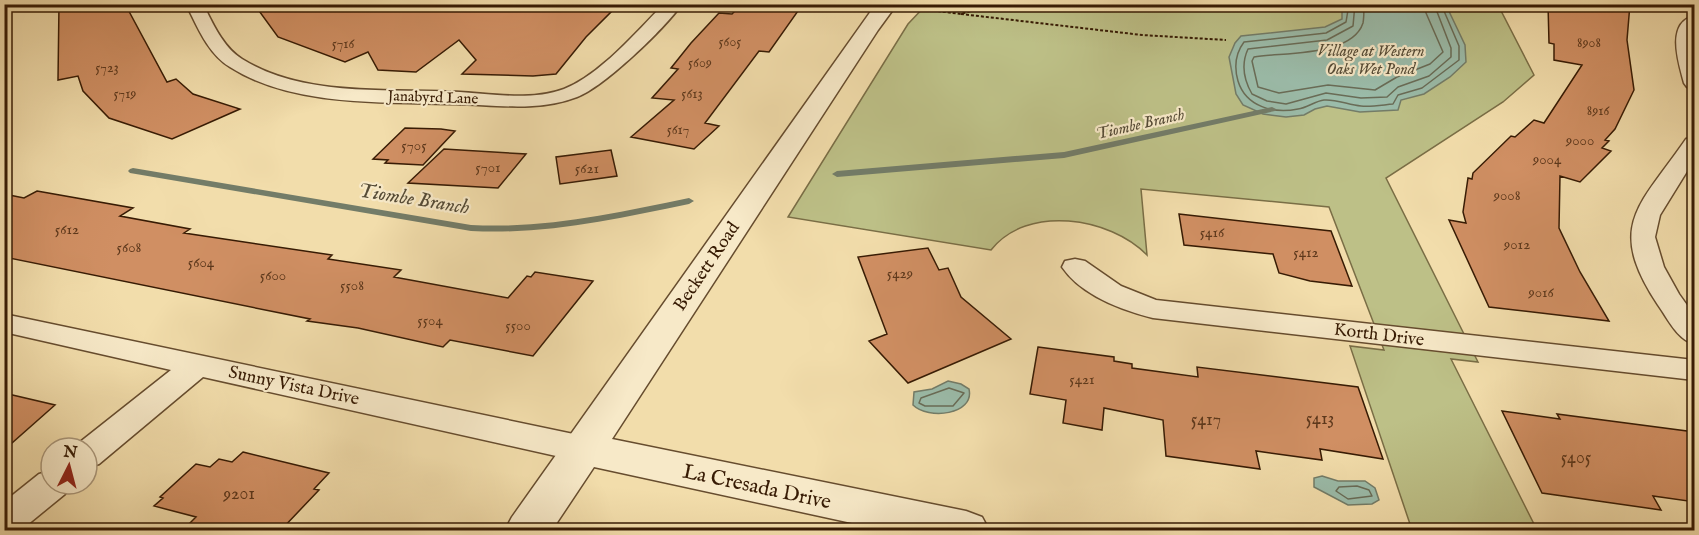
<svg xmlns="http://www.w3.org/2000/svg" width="1699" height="535" font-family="'IM FELL English',serif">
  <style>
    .green { fill: #bdc087; stroke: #7a6e46; stroke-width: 1.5 }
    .water { fill: #9bbcaa; stroke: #737c68; stroke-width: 1.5 }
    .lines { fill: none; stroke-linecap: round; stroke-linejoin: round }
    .shore { stroke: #696c57; stroke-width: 1.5 }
    .stream { fill: #737c68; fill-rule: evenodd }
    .building { fill: #d08f63; stroke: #371b04; stroke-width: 1.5 }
    .minor-casing { stroke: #664c2e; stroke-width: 3 }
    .tertiary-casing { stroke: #664c2e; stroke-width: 3 }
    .path { stroke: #371b04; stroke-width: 2; stroke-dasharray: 3 2; stroke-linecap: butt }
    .minor { fill: #f7e9c8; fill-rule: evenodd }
    .tertiary { fill: #f7e9c8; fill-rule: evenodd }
    .labels { text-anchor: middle; stroke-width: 4.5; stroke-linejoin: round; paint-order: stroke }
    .far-number-label { font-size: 14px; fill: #5d381c }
    .far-street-label { font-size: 15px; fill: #371b04; stroke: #f7e9c8 }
    .number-label { font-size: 15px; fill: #5d381c }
    .far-water-label { font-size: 16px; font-style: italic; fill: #554b36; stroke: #f7e9c8 }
    .street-label { font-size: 18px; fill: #371b04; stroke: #f7e9c8 }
    .near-number-label { font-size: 18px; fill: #5d381c }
    .water-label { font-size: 20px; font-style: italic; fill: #554b36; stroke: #f7e9c8 }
    .near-street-label { font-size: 21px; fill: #371b04; stroke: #f7e9c8 }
  </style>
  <rect width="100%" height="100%" fill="#f2ddab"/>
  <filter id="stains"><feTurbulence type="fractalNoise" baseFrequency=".00333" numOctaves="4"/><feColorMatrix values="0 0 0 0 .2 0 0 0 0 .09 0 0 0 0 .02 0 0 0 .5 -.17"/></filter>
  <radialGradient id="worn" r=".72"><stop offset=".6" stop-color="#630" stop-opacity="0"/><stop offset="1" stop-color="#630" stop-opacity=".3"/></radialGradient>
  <path class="green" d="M926,5H1498L1534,75L1503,102L1386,178L1478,362L1451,359L1537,530H1412L1350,346L1384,350L1329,207L1141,189L1147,255C1110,217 1027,204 991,250L788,217L908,24Z"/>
  <path class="water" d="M1446,5L1465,45L1466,62L1450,77L1424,94L1401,100L1398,110L1360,112L1327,106L1315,109L1304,115L1286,117L1263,114L1243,105L1236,94L1229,57L1235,43L1241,36L1325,27L1342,19V9L1338,5Z
    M948,381L961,384L969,389C975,415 928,420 913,405L914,392L932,389Z
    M1322,476L1338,481H1365L1375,488L1379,500L1372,504L1348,505L1314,487V478Z"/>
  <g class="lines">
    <path class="shore" d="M1346,4L1348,10L1346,22L1326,33L1244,42C1235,54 1234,67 1238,81C1246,107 1274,114 1298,109C1307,108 1315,101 1324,100C1336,99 1349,105 1361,106C1371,107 1382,105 1393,104L1398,95L1422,88L1459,60V46L1441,4
      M1355,4L1353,26L1327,40L1248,49C1241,64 1244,80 1252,94L1267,101L1286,104L1326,93L1361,98L1387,97L1398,87L1429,76L1451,57V48L1434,4
      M1364,4C1364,10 1364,18 1363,23C1352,57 1283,52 1254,57L1252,61L1258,87L1279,93L1328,85L1375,90L1397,77L1430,64L1443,52L1426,13L1425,4
      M949,388L964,393L953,406H925L919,403L921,398Z
      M1357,486L1369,490L1372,496L1348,499L1336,491L1339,487Z"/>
    <path class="stream" d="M1272,107L1276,109L1275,111L1064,158L837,177L832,174L837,171L1064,152Z
      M133,168L471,225C546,229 616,213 689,198L694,201L689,204C616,219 546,235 471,231L130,173L128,171L130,169Z"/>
  </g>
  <path class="building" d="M59,4H125L167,82L176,79L193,94L240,109L172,139L109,118L83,91L78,76L58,80Z
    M254,4H538L613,10L586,37L556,74L533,76L462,74L476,60L459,40L416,72L378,70L368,52L345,62L278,37Z
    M1548,4H1630L1627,40L1634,90L1615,129L1605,140L1609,141L1602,148L1611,151L1580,182L1560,176L1559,228L1580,272L1609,321L1489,307L1449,220L1466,223L1463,212L1468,178L1472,179L1473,173L1511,136L1515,137L1534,120L1544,123L1582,65L1554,60V44L1549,43Z
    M746,7L798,11L769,52L759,51L705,123L719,126L694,149L631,137L674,100L652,98L678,69L671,68L691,43L719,13L732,14L736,10H744Z
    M405,128L441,129L455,131L423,165L385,163L388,160L373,159Z
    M444,149L526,154L498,188L408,183Z
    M611,150L617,176L560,184L556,157Z
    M37,191L133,208L120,216L190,229L184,233L332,255L328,259L401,270L394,277L508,298L527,276L531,277L535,272L593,281L533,356L450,340L443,347L358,328L307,321L310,319L4,257V194L24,198Z
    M1179,214L1331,231L1352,286L1310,281L1279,273L1273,254L1184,245Z
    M928,248L939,270L948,268L961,297L1011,339L908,383L869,341L887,334L858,257Z
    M1038,347L1114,357V361L1132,364V368L1198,377L1197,367L1358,387L1383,459L1320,449L1322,460L1256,451L1260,469L1166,456L1163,420L1104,408L1102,430L1063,423L1066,400L1030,394Z
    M4,393L55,405L4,450Z
    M1502,411L1560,419L1557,414L1687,431L1695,441V502L1653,496L1661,510L1542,493Z
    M243,452L329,473L314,489L319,490L280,531H182L196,517L154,506L163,498L160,497L196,464L210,467L219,459L232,462Z"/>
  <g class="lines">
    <g class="minor-casing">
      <path id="minor" d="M186,4H203C213,24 223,47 242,59C305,98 390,88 460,92C493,94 532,101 564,89C600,75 636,32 664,4H682C664,29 604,87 577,97C538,112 497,105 456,104C384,102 292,107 230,67C208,54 197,26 186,4Z
        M1694,16V89L1687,87L1684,83C1679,64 1665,23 1694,16Z
        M1694,137V160L1660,215L1655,237L1664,267L1679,294L1694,315V344C1677,339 1668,319 1658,305C1605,225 1640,206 1686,139Z
        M1075,259L1085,261L1121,286L1156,300L1694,360V380L1153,318C1121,310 1081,295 1062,267L1065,261Z
        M4,314L583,436L595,440L600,449L595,458L583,462L203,377L99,464L87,468V448H74L75,446L171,370L4,332Z
        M51,471V484H70L65,494L21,530H4V502L39,474Z"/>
    </g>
    <g class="tertiary-casing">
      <path id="tertiary" d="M876,4H897L878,30L612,439L966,511L982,517L989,530H884L594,467L552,530H505L512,517Z"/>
    </g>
    <path class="path" d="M913,8L961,14L994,4
      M961,14L1142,35L1226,40"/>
    <use href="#minor" class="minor"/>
    <use href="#tertiary" class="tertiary"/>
  </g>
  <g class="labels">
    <g class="far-number-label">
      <text x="730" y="46">5605</text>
      <text x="1589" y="47">8908</text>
      <text x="343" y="48">5716</text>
      <text x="700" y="67">5609</text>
      <text x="107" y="72">5723</text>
      <text x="125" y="98">5719</text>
      <text x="692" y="98">5613</text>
      <text x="1598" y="115">8916</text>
      <text x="678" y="134">5617</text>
    </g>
    <g class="far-street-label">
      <text transform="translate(433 97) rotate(2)" y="5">Janabyrd Lane</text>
    </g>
    <g class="number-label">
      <text x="1580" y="145">9000</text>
      <text x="414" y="150">5705</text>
      <text x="1547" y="164">9004</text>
      <text x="488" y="172">5701</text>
      <text x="587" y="173">5621</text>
      <text x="1507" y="200">9008</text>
      <text x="67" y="234">5612</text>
      <text x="1212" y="237">5416</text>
      <text x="1517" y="249">9012</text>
      <text x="129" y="252">5608</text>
      <text x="1306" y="257">5412</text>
      <text x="201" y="267">5604</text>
      <text x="900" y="278">5429</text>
      <text x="273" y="280">5600</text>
      <text x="352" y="290">5508</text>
      <text x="1541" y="297">9016</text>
      <text x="430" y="325">5504</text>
      <text x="518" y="330">5500</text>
      <text x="1082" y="384">5421</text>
    </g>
    <g class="far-water-label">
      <text x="1371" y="56">Village at Western<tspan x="1371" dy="18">Oaks Wet Pond</tspan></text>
      <text transform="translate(1140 123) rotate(-13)" y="6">Tiombe Branch</text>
    </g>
    <g class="street-label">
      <text transform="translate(706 266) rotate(-56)" y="6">Beckett Road</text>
      <text transform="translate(1379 334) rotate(7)" y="6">Korth Drive</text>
      <text transform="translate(294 385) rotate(12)" y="6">Sunny Vista Drive</text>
    </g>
    <g class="near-number-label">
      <text x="1320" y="424">5413</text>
      <text x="1206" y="425">5417</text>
      <text x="1576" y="463">5405</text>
      <text x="239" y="499">9201</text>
    </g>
    <g class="water-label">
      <text transform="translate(414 198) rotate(9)" y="7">Tiombe Branch</text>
    </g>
    <g class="near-street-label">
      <text transform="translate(757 486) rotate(12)" y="7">La Cresada Drive</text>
    </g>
  </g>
  <rect width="1699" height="535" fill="none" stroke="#f2ddab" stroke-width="24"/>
  <rect x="6" y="6" width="1687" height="523" fill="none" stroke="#371b04" stroke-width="3"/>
  <rect x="12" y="12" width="1675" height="511" fill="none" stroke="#371b04" stroke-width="1.5"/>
  <g transform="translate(69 466) rotate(6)"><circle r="28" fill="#f7e9c8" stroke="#aa977a" stroke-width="1.5"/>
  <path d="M0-4.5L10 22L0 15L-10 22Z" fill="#8f2418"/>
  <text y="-9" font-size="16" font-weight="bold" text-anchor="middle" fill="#371b04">N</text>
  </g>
  <rect width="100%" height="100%" filter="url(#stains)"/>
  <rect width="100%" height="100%" fill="url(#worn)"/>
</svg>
